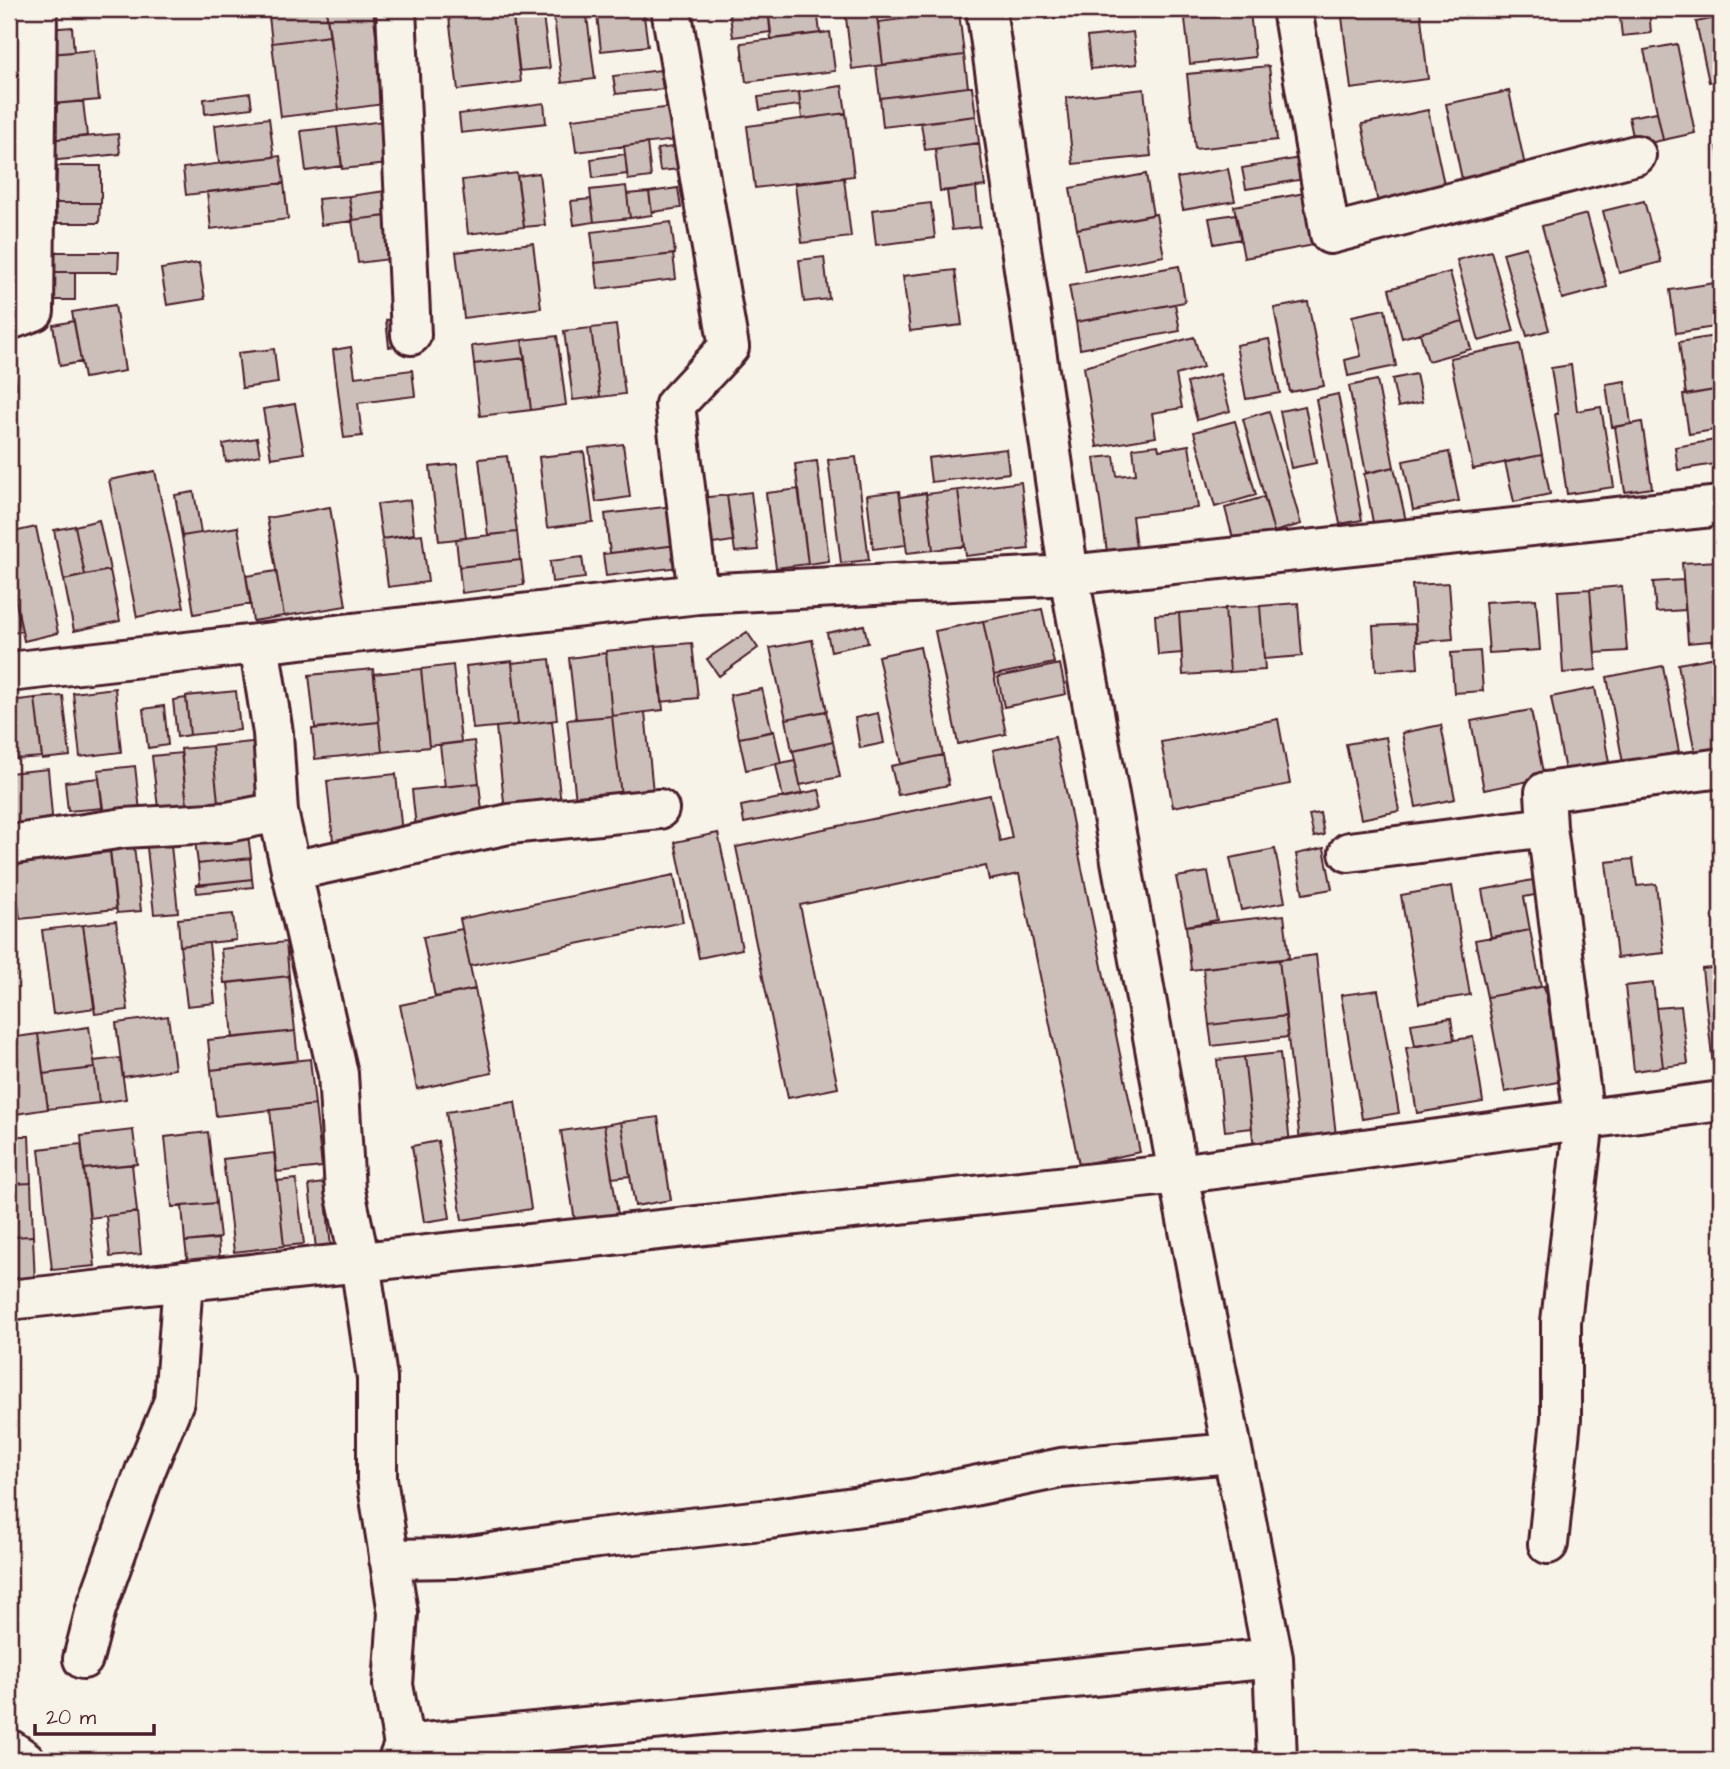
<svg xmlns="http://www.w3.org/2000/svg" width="1730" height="1769" font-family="'Architects Daughter',sans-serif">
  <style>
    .building { fill: #ccbfb9; stroke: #4a1f2b; stroke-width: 2 }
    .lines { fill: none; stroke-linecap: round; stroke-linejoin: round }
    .minor-casing { stroke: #4a1f2b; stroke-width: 44 }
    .minor { stroke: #f7f3e8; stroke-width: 38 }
  </style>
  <rect width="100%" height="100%" fill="#f7f3e8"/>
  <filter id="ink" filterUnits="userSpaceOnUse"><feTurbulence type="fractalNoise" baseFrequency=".0143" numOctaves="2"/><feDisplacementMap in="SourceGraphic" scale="14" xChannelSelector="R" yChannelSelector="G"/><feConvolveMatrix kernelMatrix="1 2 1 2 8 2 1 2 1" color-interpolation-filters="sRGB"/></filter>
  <g filter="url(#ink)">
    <path class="building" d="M9,9H22L21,31H9Z
      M326,9L330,36L272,43L269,16Z
      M326,9H373L384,104L339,110Z
      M448,9H512L521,82L458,90Z
      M512,9H542L550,68L519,71Z
      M553,9H586L595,79L562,83Z
      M596,9H638L597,14Z
      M638,9H643L648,46L601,51L597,14Z
      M729,9H768L771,32L733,37Z
      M768,9H817L820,33L771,39Z
      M845,9H876L883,65L852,69Z
      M1045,9H1134L1046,19Z
      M1409,9H1420L1428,79L1351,89L1342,17Z
      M1619,9H1649L1651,33L1622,36Z
      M1687,9H1721L1689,17Z
      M959,12L964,55L883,65L878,22Z
      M1250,12L1255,57L1190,64L1185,19Z
      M1721,17V79L1709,82L1696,22Z
      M72,27L74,52L49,54L47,29Z
      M9,31H23L22,64L9,63Z
      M830,32L835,71L746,82L741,43Z
      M1133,32L1137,64L1091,69L1087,37Z
      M330,36L339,110L281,117L272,43Z
      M1677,44L1695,133L1663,140L1644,50Z
      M94,50L99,100L43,105L38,55Z
      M964,55L968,87L880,98L876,66Z
      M9,63L22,64L21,92H9Z
      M1269,66L1277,140L1195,149L1187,74Z
      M660,70L663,89L616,94L613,76Z
      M842,86L846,113L802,119L799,92Z
      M1721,86V111L1716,87Z
      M968,87H972L976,116L883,127L880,98Z
      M1144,89L1151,156L1073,164L1066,98Z
      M1509,91L1525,166L1462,179L1446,104Z
      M799,92L800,105L760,110L758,97Z
      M250,93L252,108L205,114L204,99Z
      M83,101L87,136L47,140L43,105Z
      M9,102H20L19,129H9Z
      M544,103L546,123L461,133L459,114Z
      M672,107L676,140L576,152L572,119Z
      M1428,110L1445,189L1378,203L1362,124Z
      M1657,112L1663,140L1635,146L1629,117Z
      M846,113L854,176L755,188L747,126Z
      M976,116L979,143L925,150L921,123Z
      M269,118L274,157L219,163L215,125Z
      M383,121L388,164L342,169L337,127Z
      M337,127L342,166L306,171L301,131Z
      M9,129H19L16,190L9,189Z
      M118,134L120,154L49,161L47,140Z
      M647,143L651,177L628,180L624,146Z
      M979,143L985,186L940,191L935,149Z
      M687,145L690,168L660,171L657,149Z
      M1721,146V170L1717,147Z
      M625,154L627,174L593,178L591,159Z
      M280,156L284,183L186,195L183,168Z
      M1306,157L1310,178L1246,189L1242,168Z
      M57,166H101V203H56Z
      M1228,169L1235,201L1183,210L1177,178Z
      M517,173L524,227L468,234L462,180Z
      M539,173L545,225L524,227L517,176Z
      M1146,174L1153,215L1077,229L1070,188Z
      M844,178L851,237L802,243L795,184Z
      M284,183L288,219L211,229L207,192Z
      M626,186L630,218L594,222L590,190Z
      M976,187L980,227L952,230L947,191Z
      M678,188L681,208L652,212L649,192Z
      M393,190L396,215L352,220L349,196Z
      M649,192L652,215L630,218L627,194Z
      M1305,193L1314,245L1244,258L1234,206Z
      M349,196L353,221L321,225L318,199Z
      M591,199L594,222L574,225L571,201Z
      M1644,201L1661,262L1619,273L1603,211Z
      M56,203H100L99,223H57Z
      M931,203L935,238L876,245L872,210Z
      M9,207H20V227L9,226Z
      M401,214L406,257L358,263L352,220Z
      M1156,214L1164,256L1085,271L1077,229Z
      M1236,214L1241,239L1214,244L1209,218Z
      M1587,214L1607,287L1562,299L1542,226Z
      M671,222L675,254L595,263L591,232Z
      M21,240L24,303H9V241Z
      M533,243L541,308L464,318L456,252Z
      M1526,247L1549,330L1527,336L1503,253Z
      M1491,251L1514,331L1479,341L1457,260Z
      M49,252H119L118,272H49Z
      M673,254L676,279L598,289L595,263Z
      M824,257L829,299L804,302L799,260Z
      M199,263L205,299L167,305L161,269Z
      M1179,266L1185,302L1076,322L1069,286Z
      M955,270L962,325L910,331L903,276Z
      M49,272H75V300H48Z
      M1450,272L1463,321L1402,338L1389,289Z
      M1721,282V326L1676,333L1670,290Z
      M1308,302L1324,386L1290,392L1274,308Z
      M1175,304L1180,331L1080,349L1076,322Z
      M115,305L125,371L84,378L72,312Z
      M1385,309L1396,366L1348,376L1345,360L1361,356L1352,316Z
      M403,318L406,345L389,347L386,320Z
      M74,321L81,362L60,366L53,325Z
      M1463,321L1471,349L1428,361L1420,333Z
      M616,325L625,394L600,397L591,328Z
      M591,328L600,397L573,400L564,331Z
      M1721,335V389L1686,395L1679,342Z
      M557,336L566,405L531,410L522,340Z
      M1194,337L1203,367L1176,375L1182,408L1152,413L1156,437L1097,447L1084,367Z
      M1269,339L1280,393L1246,399L1236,345Z
      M522,340L525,358L474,364L472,346Z
      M9,342L17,388L9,389Z
      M1520,344L1542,455L1473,469L1450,358Z
      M351,347L355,377L412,370L415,396L358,403L362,436L344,438L333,350Z
      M274,349L278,383L242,388L238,353Z
      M525,358L531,410L480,416L474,364Z
      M1571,365L1577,411L1601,407L1614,487L1567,494L1555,414H1558L1551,368Z
      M1220,374L1230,411L1197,420L1187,383Z
      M1416,374L1422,402L1398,407L1392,379Z
      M1377,380L1394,467L1366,473L1349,386Z
      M1625,381L1631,424L1612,427L1606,384Z
      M1721,389V429L1689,434L1683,395Z
      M1338,394L1362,520L1340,524L1316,399Z
      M295,404L304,453L271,458L263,409Z
      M1305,406L1316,463L1291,468L1280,411Z
      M1269,411L1301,524L1274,532L1243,419Z
      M1235,421L1256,495L1215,507L1194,432Z
      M1642,422L1652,488L1625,492L1615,427Z
      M257,438L260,455L226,462L223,444Z
      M1721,439V463L1678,470L1675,447Z
      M623,444L630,497L596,502L589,448Z
      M1158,445L1159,450L1189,445L1198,508L1132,516L1136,548L1107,552L1094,458L1114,456L1117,476L1136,474L1133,448Z
      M1006,449L1009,473L931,482L928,458Z
      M584,452L593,522L547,528L539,457Z
      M1449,452L1459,501L1413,510L1403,461Z
      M1542,455L1550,494L1514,502L1505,462Z
      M507,456L517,532L488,535L479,459Z
      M856,457L869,560L841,563L828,460Z
      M817,461L829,561L808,564L795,464Z
      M457,464L466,538L439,541L430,467Z
      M1394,467L1406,521L1374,528L1364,474Z
      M155,471L184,607L137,617L109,480Z
      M1021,482L1029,549L966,556L958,490Z
      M799,489L808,564L776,568L766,493Z
      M958,490L965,546L933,550L926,494Z
      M899,491L906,545L873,549L867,495Z
      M194,492L201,533L182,536L175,495Z
      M751,492L758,550L735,552L727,495Z
      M926,493L933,550L907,553L900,497Z
      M727,495L733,541L706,545L700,498Z
      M1264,497L1274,532L1234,542L1225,508Z
      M410,500L414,534L382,539L377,504Z
      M673,506L677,545L610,553L605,514Z
      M330,507L346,606L284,616L267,518Z
      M99,520L110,570L85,575L75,526Z
      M75,526L85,575L64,580L54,530Z
      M36,527L58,633L24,641L9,567V533Z
      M238,527L251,604L194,614L182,536Z
      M517,532L520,560L459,567L456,539Z
      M422,534L428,582L388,587L382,539Z
      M677,545L680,567L606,576L603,554Z
      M582,557L585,578L552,582L550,561Z
      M521,560L524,585L462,593L459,567Z
      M1719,561L1721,640L1688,643L1682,563Z
      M110,570L120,621L74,631L64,580Z
      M276,571L284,616L253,621L246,576Z
      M1683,580L1685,610L1656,612L1653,582Z
      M1449,583L1453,639L1417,642L1412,585Z
      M1622,586L1627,651L1595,653L1590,589Z
      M1590,589L1596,670L1563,673L1558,591Z
      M14,593L22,631L9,634V595Z
      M1536,599L1540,650L1489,653L1485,602Z
      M1298,603L1302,656L1264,659L1260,606Z
      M1260,606L1265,670L1230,672L1225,608Z
      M1042,609L1054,663L994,675L983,621Z
      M1225,609L1230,672L1183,675L1179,613Z
      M1179,613L1182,653L1158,655L1155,615Z
      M983,621L1006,734L958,744L935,631Z
      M1415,624L1418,668L1376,671L1373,626Z
      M864,625L868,643L831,651L827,633Z
      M747,632L758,648L719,676L707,659Z
      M812,640L827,711L786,719L770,648Z
      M692,643L698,698L661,702L656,646Z
      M656,646L663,710L612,716L606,651Z
      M920,647L943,755L901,764L878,656Z
      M1480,651L1483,691L1454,693L1451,653Z
      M606,653L612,716L576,719L569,658Z
      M1721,656V747L1695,753L1678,664Z
      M550,659L557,720L518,725L512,663Z
      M512,661L518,725L473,729L466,666Z
      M1060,664L1066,694L1004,707L998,677Z
      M453,665L461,742L429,746L421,669Z
      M1663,666L1679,752L1623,763L1607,677Z
      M373,669L379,722L315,728L309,675Z
      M421,669L429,747L382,752L374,674Z
      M115,688L121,752L80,757L73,693Z
      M1595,688L1609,762L1565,771L1551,697Z
      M762,689L772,732L739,738L730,695Z
      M236,691L240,730L190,735L186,696Z
      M63,696L70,756L42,759L35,698Z
      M35,698L42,757L16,759L10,701Z
      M186,698L190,735L177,737L173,700Z
      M164,706L168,745L148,748L143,709Z
      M11,708L16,759L9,760V709Z
      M1531,710L1544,778L1484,790L1471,721Z
      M826,711L833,742L792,751L786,719Z
      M645,712L654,802L622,805L612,716Z
      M878,713L884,743L860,748L855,718Z
      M612,716L622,805L577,810L567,720Z
      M1278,719L1290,784L1173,807L1161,742Z
      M552,721L561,805L505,811L496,727Z
      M379,722L382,752L315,759L312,729Z
      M1441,725L1455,799L1416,807L1402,733Z
      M774,731L781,763L746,770L739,738Z
      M1055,737L1140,1152L1079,1165L1019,874L989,880L986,866L800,905L838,1088L788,1098L736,847L990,795L1000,841L1012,838L993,750Z
      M1386,737L1399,811L1361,819L1346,744Z
      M262,741L268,805L219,810L212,746Z
      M474,741L479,783L445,787L440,745Z
      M833,742L840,777L800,785L793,751Z
      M212,746L219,811L188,814L181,749Z
      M181,753L188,814L159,817L152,756Z
      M943,755L949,785L898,795L891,766Z
      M795,760L802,794L783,798L776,764Z
      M135,766L141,820L104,824L98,770Z
      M48,769L53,827L9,832V773Z
      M396,774L402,834L333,841L327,781Z
      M99,778L103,808L68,811L65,782Z
      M479,783L483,820L416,827L412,790Z
      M819,790L823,807L744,823L741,806Z
      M1320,813L1324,835L1314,837L1309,815Z
      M718,833L742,949L699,958L675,842Z
      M248,835L251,858L198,864L195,841Z
      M133,836L141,911L117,913L109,839Z
      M170,836L178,912L154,914L146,838Z
      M1324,848L1332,889L1303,894L1296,854Z
      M1275,849L1285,902L1241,910L1230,858Z
      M110,852L116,909L20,919L13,862Z
      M250,858L252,879L200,885L198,864Z
      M1633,859L1637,886L1656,884L1664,953L1617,958L1606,862Z
      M1208,872L1217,920L1186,926L1176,877Z
      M674,875L683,922L470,966L460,919Z
      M252,879L253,887L197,893L196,885Z
      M1538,879L1540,894L1524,897L1530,930L1491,938L1482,890Z
      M1452,886L1470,995L1419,1003L1401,895Z
      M233,914L236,940L180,946L178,919Z
      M1284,915L1289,958L1191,970L1186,926Z
      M116,921L128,1010L95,1014L83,925Z
      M83,925L95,1008L53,1014L42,930Z
      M462,929L475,989L435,997L423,937Z
      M1530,930L1541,987L1487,997L1475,940Z
      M9,938L15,976L9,977Z
      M286,942L289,976L224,983L221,949Z
      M209,943L215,1003L187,1006L180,946Z
      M1316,955L1336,1136L1300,1141L1279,960Z
      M1279,960L1286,1016L1209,1025L1203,968Z
      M1721,967V1064L1713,1065L1702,969Z
      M289,976L295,1031L233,1038L228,983Z
      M1653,983L1663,1067L1634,1071L1625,986Z
      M1544,986L1563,1081L1505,1092L1487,997Z
      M475,989L492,1073L417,1089L400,1005Z
      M1378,990L1399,1113L1362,1119L1341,995Z
      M1681,1006L1688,1064L1663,1067L1656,1008Z
      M168,1016L175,1069L123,1077L116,1023Z
      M1286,1016L1288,1037L1212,1046L1209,1025Z
      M1451,1018L1454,1040L1415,1046L1411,1024Z
      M89,1027L95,1068L43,1074L38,1034Z
      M295,1031L298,1061L211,1070L208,1040Z
      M38,1034L48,1109L9,1115V1038Z
      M1473,1037L1483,1102L1417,1113L1406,1048Z
      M1280,1053L1290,1144L1254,1148L1244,1057Z
      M1244,1057L1252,1128L1225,1131L1217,1060Z
      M120,1058L126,1099L99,1103L94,1061Z
      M310,1059L315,1105L216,1116L211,1070Z
      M95,1068L99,1103L48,1109L43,1074Z
      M515,1102L531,1209L462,1220L446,1112Z
      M315,1105L322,1167L277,1172L270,1110Z
      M658,1117L671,1200L635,1206L621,1122Z
      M621,1122L630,1176L612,1178L604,1125Z
      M604,1125L619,1221L576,1228L561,1131Z
      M133,1130L137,1164L84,1169L81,1136Z
      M208,1132L216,1203L172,1207L165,1137Z
      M11,1136H29L31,1183L12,1184Z
      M11,1136L12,1184H9V1137Z
      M438,1141L450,1218L424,1222L412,1146Z
      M81,1144L95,1266L52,1270L39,1149Z
      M274,1153L284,1246L234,1252L223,1159Z
      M132,1164L137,1212L90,1218L84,1169Z
      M296,1179L304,1244L284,1246L277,1181Z
      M31,1183L33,1236L9,1237V1184Z
      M324,1183L332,1256L317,1258L309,1185Z
      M216,1203L220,1238L185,1242L182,1206Z
      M137,1212L141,1254L110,1257L106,1216Z
      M33,1236L35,1284L9,1285V1237Z
      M218,1239L220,1262L188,1265L185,1242Z"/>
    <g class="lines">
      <g class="minor-casing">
        <path id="minor" d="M396,9L411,335
          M671,9L729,347L675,405L698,594
          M986,9L1069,575L1178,1174L1273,1658L1277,1760
          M1292,9L1330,234L1636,155
          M9,320L34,311L37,9
          M259,644L273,733L278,812L338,1074L345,1191L360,1262L377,1378V1479L398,1613L393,1685L404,1745
          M9,672L698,594L1069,575L1721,506
          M9,845L124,828L228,822L278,812
          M1349,852L1547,827
          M291,871L509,824L659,809
          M9,1300L1178,1174L1721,1101
          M1548,1544L1561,1419V1322L1584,1119L1547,827L1545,792L1721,768
          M389,1559L455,1558L598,1538L762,1520L910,1499L1061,1468L1232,1453
          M83,1659L96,1609L146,1469L174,1401L183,1281
          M9,1749L25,1760
          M398,1760L404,1745L1273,1658"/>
      </g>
      <use href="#minor" class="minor"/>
    </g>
  </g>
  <rect width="1730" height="1769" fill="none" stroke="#f7f3e8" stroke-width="35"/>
  <rect x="18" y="18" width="1695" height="1734" fill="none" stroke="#4a1f2b" stroke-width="2.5" filter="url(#ink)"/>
  <path d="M35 1724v10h119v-10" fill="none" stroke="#4a1f2b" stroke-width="3.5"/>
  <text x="46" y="1724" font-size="21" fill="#4a1f2b" stroke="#f7f3e8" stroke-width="5" paint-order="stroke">20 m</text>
</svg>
